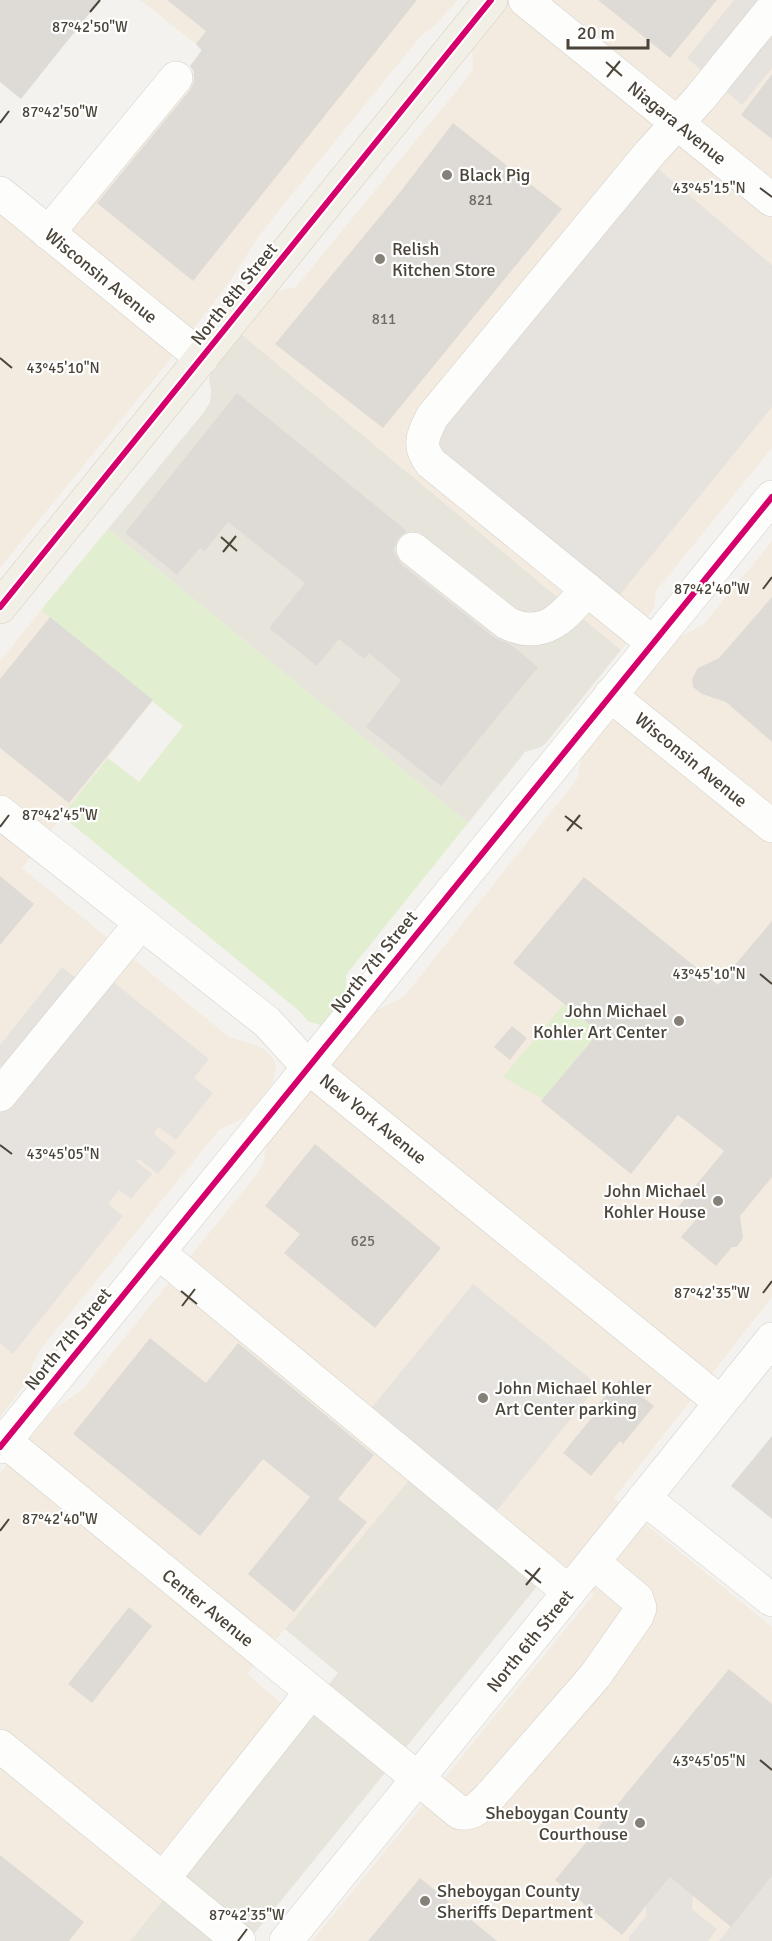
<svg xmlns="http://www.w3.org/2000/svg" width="772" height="1941" font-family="Signika,sans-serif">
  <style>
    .residential { fill: #e7e4dc }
    .commercial { fill: #f3ebdf }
    .green { fill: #e1eecf }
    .parking { fill: #e6e3df }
    .building { fill: #dedbd6 }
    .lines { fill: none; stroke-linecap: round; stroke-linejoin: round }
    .minor-casing { stroke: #d2d0cb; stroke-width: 34 }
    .major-casing { stroke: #d6cebb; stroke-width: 34 }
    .minor { stroke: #fdfdfc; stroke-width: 33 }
    .major { stroke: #f2efe6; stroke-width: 33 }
    .cycleway-casing { stroke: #fff; stroke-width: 10 }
    .cycleway { stroke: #d6006c; stroke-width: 6 }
    .ticks { fill: none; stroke: #4b4439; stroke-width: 2 }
    .poi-dot { fill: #868178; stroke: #fff; stroke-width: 2 }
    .labels { text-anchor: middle; stroke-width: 4.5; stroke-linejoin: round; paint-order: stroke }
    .number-label { font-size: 15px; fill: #706a61 }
    .street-label { font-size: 18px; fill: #4b4439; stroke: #fff }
    .poi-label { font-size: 18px; fill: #4b4439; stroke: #fff; text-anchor: start }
    .ticks-label { font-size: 15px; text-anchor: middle; fill: #4b4439; stroke: #fff; stroke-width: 4.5; stroke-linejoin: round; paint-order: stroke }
  </style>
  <rect width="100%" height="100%" fill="#f4f2ee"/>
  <path class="residential" d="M239,332L621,650L546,743L541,747L525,752L468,823L108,529L204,412L210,402L211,391L209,379L212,369Z
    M414,1473L543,1579L248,1941H130L178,1881L173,1876L338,1673L285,1629Z"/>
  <path class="commercial" d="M140,0H458L434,26L421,36L284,204L259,236L230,281L165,366L0,568V205L52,247L205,57L196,44Z
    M508,0H772V448L656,591L654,607L648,616L621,650L239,332L275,292L296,287L467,78L473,68L472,47L477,36Z
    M772,541V1297L614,1498L772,1627V1941H312L594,1594L427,1459L247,1674L286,1707L166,1896L130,1941H0V1473L54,1409L82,1390L257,1174L263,1164L266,1147L271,1139L375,1011L398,1000L406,994L574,783L578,776L581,760L584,753L677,639L704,624Z
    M41,610L153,700L22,868L229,1037L258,1046L265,1050L274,1060L276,1067L273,1083L255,1106L244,1118L219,1130L211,1140L40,1350L33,1363L30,1378L0,1417V661Z"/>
  <path class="green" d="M108,529L468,823L346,975V999L327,1023L321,1025L309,1022L297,1009L62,816L108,758L139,782L183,726L41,610Z
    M564,1004L599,1032L543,1099L503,1077Z"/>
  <path class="parking" d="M734,0H772V68L742,105L687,58Z
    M645,158L772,265V407L605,613L431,463L432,417Z
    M91,964L209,1059L194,1078L213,1093L176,1140L158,1127L154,1134L176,1152L158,1174L139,1159L136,1161L152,1174L131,1199L119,1190L108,1204L123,1216L13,1354L0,1343V1073L4,1068L0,1065V1045L62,967L79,980Z
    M473,1284L598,1385L495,1513L368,1412Z
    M696,1846L692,1909L717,1929L708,1941H629V1937L646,1916V1906Z
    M772,1876V1941H719L764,1886Z"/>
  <path class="building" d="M0,0H100L21,99L0,82Z
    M167,0H417L193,281L97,203L190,90L194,82V72L190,66L202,50L196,44L206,31Z
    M598,0H717L670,58Z
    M772,74V139L741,115Z
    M453,123L562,209L383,428L275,344L401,191Z
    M237,393L407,531L398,538L393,551L401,564L495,638L510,644L538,667L441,786L366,727L401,680L369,653L364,659L339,639L317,666L269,628L305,583L228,522L204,552L200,548L177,575L125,533Z
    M772,597V742L726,702L702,694L693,687L692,679L698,668L719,658Z
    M50,617L153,700L69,803L0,748V679Z
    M0,876L34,904L0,945Z
    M584,877L718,985L772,921V1177L740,1216L743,1238L737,1247H732L716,1266L681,1237L695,1221L678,1207L724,1151L678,1115L631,1174L541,1101L599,1032L513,963Z
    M512,1026L527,1038L510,1060L494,1047Z
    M315,1144L441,1248L375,1328L284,1253L300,1234L265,1206Z
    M150,1338L206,1383L238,1343L374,1455L338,1499L367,1522L294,1612L248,1574L310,1497L263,1459L200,1536L73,1434Z
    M620,1379L654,1406L623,1444L620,1441L591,1476L563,1453L593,1416L590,1414Z
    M772,1436V1519L731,1486Z
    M129,1607L152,1626L92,1703L68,1684Z
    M729,1669L772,1704V1876L731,1927L670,1877L622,1935L555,1880Z
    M0,1855L84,1922L69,1941H0Z
    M420,1878L497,1941H368Z"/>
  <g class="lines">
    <g class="minor-casing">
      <path id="minor" d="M525,0L772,200
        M0,193L202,358
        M48,233L176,78
        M413,549L507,623C544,641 565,616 587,589
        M653,643L431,463C417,445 423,436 432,417L649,154L700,98L772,9
        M610,695L772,826
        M0,812L267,1022L308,1067L720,1402
        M0,1095L141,923
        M158,1252L569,1592
        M0,1437L460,1813C475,1815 483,1803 493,1793L595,1676L637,1616L640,1608L637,1599L593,1562
        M0,1447L772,497
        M644,1498L772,1600
        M0,1746L239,1941
        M163,1879L311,1692
        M286,1941L569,1592L772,1339"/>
    </g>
    <g class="major-casing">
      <path id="major" d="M0,607L491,0"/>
    </g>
    <use href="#minor" class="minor"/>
    <use href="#major" class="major"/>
    <g class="cycleway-casing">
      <path id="cycleway" d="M0,607L491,0
        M0,1447L772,497"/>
    </g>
    <use href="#cycleway" class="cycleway"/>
  </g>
  <path class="ticks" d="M90,12L100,0M606,62L622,76M607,77L620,61M0,123L9,111M760,188L772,197M0,358L12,368M221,537L237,551M223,552L236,536M763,589L772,577M565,816L582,829M0,827L9,815M567,831L580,815M760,974L772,984M0,1145L12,1154M181,1291L197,1304M763,1293L772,1281M182,1306L195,1289M0,1531L9,1519M525,1570L541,1583M526,1585L540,1568M760,1760L772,1770M238,1941L247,1929"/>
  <g class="poi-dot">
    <circle cx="447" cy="175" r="6"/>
    <circle cx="380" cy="259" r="6"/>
    <circle cx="679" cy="1021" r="6"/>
    <circle cx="718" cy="1201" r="6"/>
    <circle cx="483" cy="1398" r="6"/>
    <circle cx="640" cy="1823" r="6"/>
    <circle cx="425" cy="1901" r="6"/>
  </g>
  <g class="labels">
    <g class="number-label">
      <text x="481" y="205">821</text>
      <text x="384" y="324">811</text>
      <text x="363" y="1246">625</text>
    </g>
    <g class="street-label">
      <text transform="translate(677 123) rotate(39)" y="6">Niagara Avenue</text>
      <text transform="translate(101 276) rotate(39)" y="6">Wisconsin Avenue</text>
      <text transform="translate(234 294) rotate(-51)" y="6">North 8th Street</text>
      <text transform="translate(691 760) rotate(39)" y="6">Wisconsin Avenue</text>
      <text transform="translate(374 962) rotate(-51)" y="6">North 7th Street</text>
      <text transform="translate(373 1119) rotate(39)" y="6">New York Avenue</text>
      <text transform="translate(68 1339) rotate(-51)" y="6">North 7th Street</text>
      <text transform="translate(208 1608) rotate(39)" y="6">Center Avenue</text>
      <text transform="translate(530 1641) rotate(-51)" y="6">North 6th Street</text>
    </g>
    <g class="poi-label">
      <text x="459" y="181">Black Pig</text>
      <text x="392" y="255">Relish<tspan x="392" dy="21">Kitchen Store</tspan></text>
      <text x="667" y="1017" text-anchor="end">John Michael<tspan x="667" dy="21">Kohler Art Center</tspan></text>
      <text x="706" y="1197" text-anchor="end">John Michael<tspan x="706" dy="21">Kohler House</tspan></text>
      <text x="495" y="1394">John Michael Kohler<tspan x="495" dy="21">Art Center parking</tspan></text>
      <text x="628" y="1819" text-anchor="end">Sheboygan County<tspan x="628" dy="21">Courthouse</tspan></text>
      <text x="437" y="1897">Sheboygan County<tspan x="437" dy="21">Sheriffs Department</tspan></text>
    </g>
  </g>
  <g class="ticks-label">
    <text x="90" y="32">87°42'50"W</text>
    <text x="60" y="117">87°42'50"W</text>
    <text x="709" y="193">43°45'15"N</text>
    <text x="63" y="373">43°45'10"N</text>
    <text x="712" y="594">87°42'40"W</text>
    <text x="60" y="820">87°42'45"W</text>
    <text x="709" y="979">43°45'10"N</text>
    <text x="63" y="1159">43°45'05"N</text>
    <text x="712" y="1298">87°42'35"W</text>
    <text x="60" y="1524">87°42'40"W</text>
    <text x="709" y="1766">43°45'05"N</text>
    <text x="247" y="1920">87°42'35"W</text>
  </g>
  <path d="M568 39v9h80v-9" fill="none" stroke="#4b4439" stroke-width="3"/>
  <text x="577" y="39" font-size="18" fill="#4b4439" stroke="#ffffff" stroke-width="4.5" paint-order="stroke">20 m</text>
</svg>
